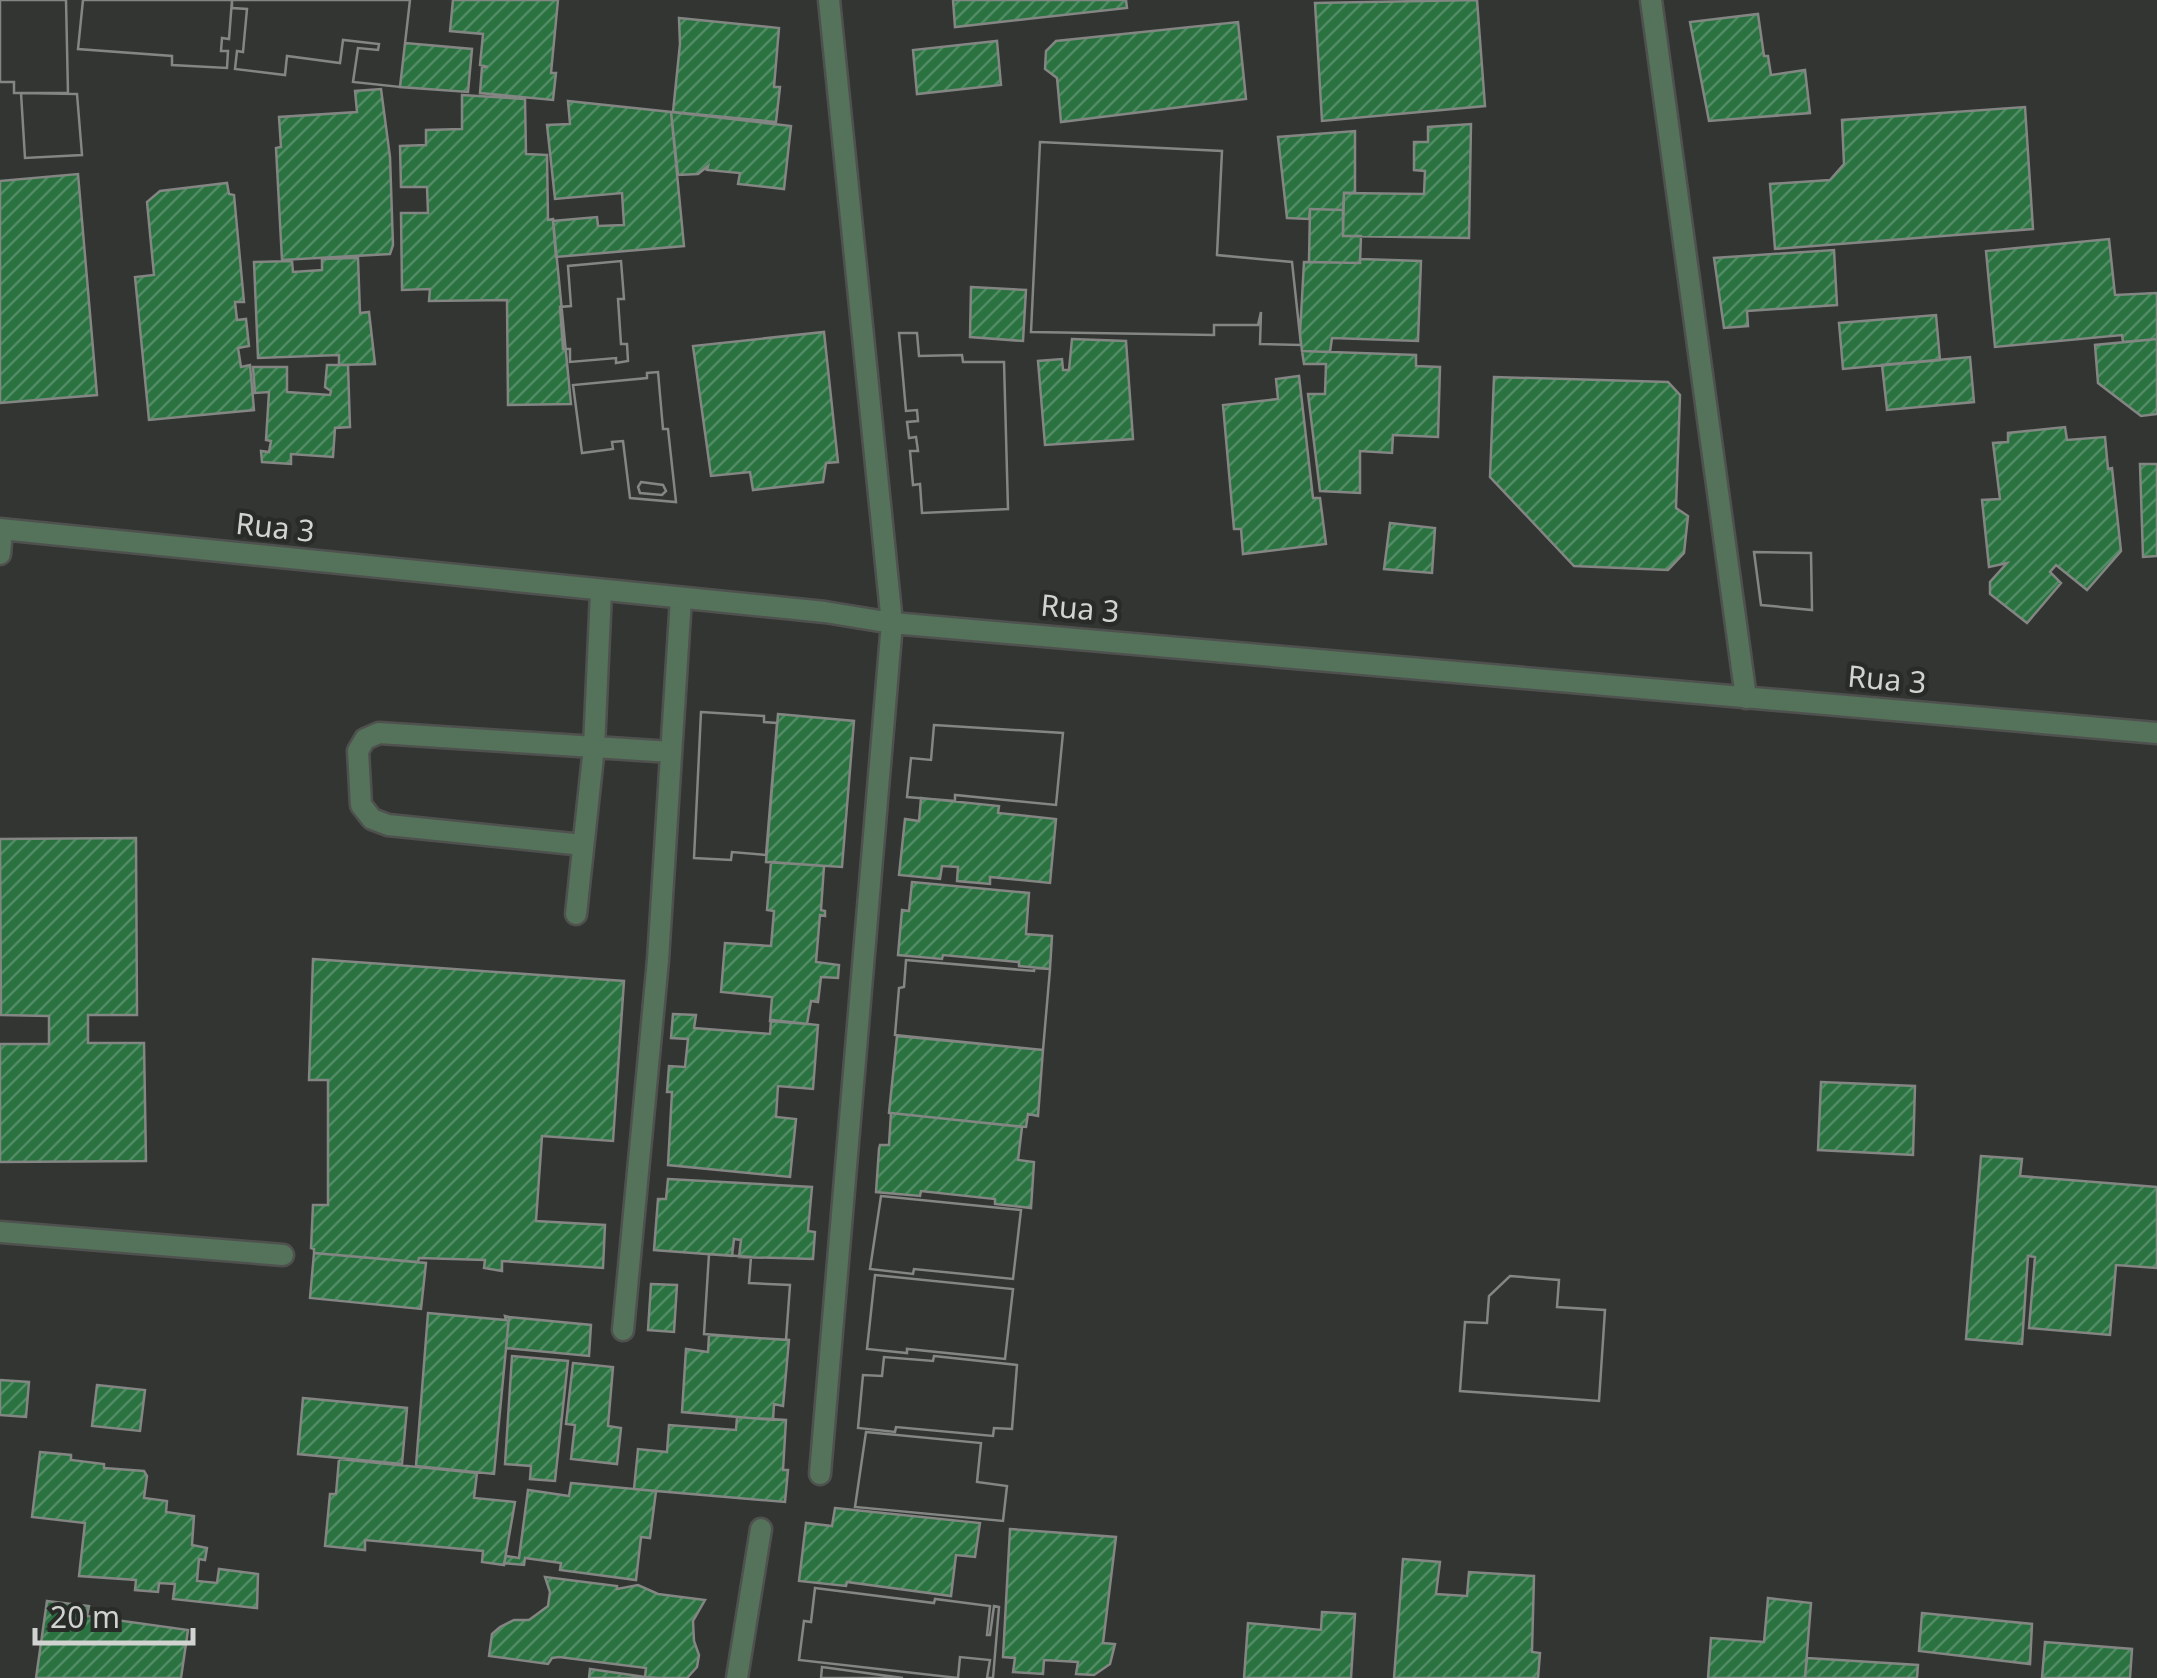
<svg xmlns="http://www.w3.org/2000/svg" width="2157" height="1678" font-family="'Noto Sans',sans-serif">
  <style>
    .building { fill: url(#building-hatch); stroke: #838683; stroke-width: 2.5; fill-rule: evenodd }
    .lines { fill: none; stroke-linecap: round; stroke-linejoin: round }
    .service-casing { stroke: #4f514f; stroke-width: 25 }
    .minor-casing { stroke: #4f514f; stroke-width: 25 }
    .service { stroke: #55725b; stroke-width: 20 }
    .minor { stroke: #55725b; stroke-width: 20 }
    .labels { text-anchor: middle; stroke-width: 9; stroke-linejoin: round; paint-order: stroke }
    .street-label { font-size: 30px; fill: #d1d3d1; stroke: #282b28 }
  </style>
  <defs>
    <pattern id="building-hatch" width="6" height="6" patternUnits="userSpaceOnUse" patternTransform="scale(2.5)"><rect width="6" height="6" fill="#2a7341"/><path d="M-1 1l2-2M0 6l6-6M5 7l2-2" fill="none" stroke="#528c64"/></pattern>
  </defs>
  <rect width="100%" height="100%" fill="#323532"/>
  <path class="building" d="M0,0H66L68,93H14V82H0Z
    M0,0H66L68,93H14V82H0Z
    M83,0H232L229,39L222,38L221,51H228L227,68L172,65V56L78,49Z
    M83,0H232L229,39L222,38L221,51H228L227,68L172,65V56L78,49Z
    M232,0H410L400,87L353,82L358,48L378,50L379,44L343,40L340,63L287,56L285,75L235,69L237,51L243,52L247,9L232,8Z
    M232,0H410L400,87L353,82L358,48L378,50L379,44L343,40L340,63L287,56L285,75L235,69L237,51L243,52L247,9L232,8Z
    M453,0H558L551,73H556L553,100L480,93L482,67H488L480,65L483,34L450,31Z
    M953,0H1126L1127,8L955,27Z
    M1477,0L1485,106L1322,121L1315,3Z
    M1758,14L1764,56H1768L1771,75L1805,70L1810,113L1709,121L1690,22Z
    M679,18L779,28L774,87H780L776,122L673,112L680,44Z
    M1238,22L1246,99L1061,122L1057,78L1045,69L1046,51L1056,41Z
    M997,41L1001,85L917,94L913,50Z
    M405,43L472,49L468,92L400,87Z
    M381,89L390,157L393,245L390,254L282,260L276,148L281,147L279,117L357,112L355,91Z
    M21,93L77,94L82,155L25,158Z
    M21,93L77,94L82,155L25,158Z
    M462,95L525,99L526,154L547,155L548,220L553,219L571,404L508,405L507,300L429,301L430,289L402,290L401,213H428L427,187H401L400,146L426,145V130L462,129Z
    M568,101L671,112L684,246L556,257L553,221L597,217L598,226L624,225L622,193L555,199L547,125L570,124Z
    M2025,107L2033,229L1775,249L1770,184L1830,180L1844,164L1842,120Z
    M671,112L791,126L784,189L738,184L740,173L707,170L708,166L698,174L678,175Z
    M1471,124L1469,238L1343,236L1344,193L1424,194L1425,171L1414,170V142H1428V127Z
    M1355,131V193H1344L1343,210L1310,209L1309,219L1287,218L1278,137Z
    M1040,142L1222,151L1217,255L1292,262L1301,345L1260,344L1261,312L1258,325H1214V335L1031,332Z
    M1040,142L1222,151L1217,255L1292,262L1301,345L1260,344L1261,312L1258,325H1214V335L1031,332Z
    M78,174L97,395L0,403V181Z
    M227,183L229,194L234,195L244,302H235L237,320L246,319L249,346L238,348L241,367L250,365L254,410L149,420L135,277L154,275L147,202L160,191Z
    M1310,209L1343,210V236H1361L1360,263L1309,262Z
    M2109,239L2115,295L2157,293V339L2123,342L2122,335L1995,347L1986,251Z
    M1834,250L1837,305L1747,311L1748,326L1724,328L1714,258Z
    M354,258H358L360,313L369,312L375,364L339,365V355L258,358L254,262L292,261L293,272L322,270V259Z
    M1360,259L1421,261L1418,341L1332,338L1330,352L1302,351L1300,334L1304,262L1360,263Z
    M621,261L624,299H618L621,344H627L628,361L616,363V358L570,362V349H563L560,307L571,306L568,266Z
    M621,261L624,299H618L621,344H627L628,361L616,363V358L570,362V349H563L560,307L571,306L568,266Z
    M971,287L1026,290L1023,341L970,337Z
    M1936,315L1940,360L1843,369L1839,323Z
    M824,332L838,462L826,463L823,482L753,490L750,472L711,476L693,346Z
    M899,333H917L919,356L962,355L963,362H1004L1008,509L922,513L920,484L913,485L910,451H918L916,437L909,438L907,422L918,421L917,410L906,411Z
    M899,333H917L919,356L962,355L963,362H1004L1008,509L922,513L920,484L913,485L910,451H918L916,437L909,438L907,422L918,421L917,410L906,411Z
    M1072,339L1126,341L1133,439L1045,445L1038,361L1062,359L1063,370H1069Z
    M2157,339V414L2141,416L2098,383L2095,345Z
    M1302,351L1416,355V366L1440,367L1438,437L1393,435L1392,453L1360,451V493L1320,491L1308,394H1325L1326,364H1304Z
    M1970,357L1974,402L1887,410L1882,365Z
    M327,365H348L350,427L335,428L333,457L291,454V464L262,462L261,451L269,452L271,441L266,440L269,392L255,393L253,367H287V392L330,395L331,391L325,387Z
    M658,372L663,429H668L676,502L630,498L623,441L612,442L613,449L582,453L573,385L647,378V373ZM641,482L663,485L666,491L662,495L640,493L638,487Z
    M658,372L663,429H668L676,502L630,498L623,441L612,442L613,449L582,453L573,385L647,378V373ZM641,482L663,485L666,491L662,495L640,493L638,487Z
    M1299,376L1313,498H1320L1326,544L1243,554L1241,529H1234L1223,405L1278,399L1276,379Z
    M1494,377L1668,382L1680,395L1676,508L1688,516L1684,553L1668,570L1574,566L1490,477Z
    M2065,427L2067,440L2105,437L2108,469L2112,468L2121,551L2087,590L2056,565L2050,572L2061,583L2027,623L1990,594V582L2007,563L1989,567L1982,500L2000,499L1993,443L2008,442V433Z
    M2140,464H2157V556L2143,557Z
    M1390,523L1435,528L1432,573L1384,569Z
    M1754,552L1811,553L1812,610L1761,605Z
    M1754,552L1811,553L1812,610L1761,605Z
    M701,712L764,716V722L777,723L766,855L732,852L731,860L694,858Z
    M701,712L764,716V722L777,723L766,855L732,852L731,860L694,858Z
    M778,714L854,721L842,867L766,862Z
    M934,725L1063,733L1056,805L955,795V801L907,797L911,758L931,760Z
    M934,725L1063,733L1056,805L955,795V801L907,797L911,758L931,760Z
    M921,798L999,806L998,813L1056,819L1050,883L990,877V884L957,881L958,867L942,866L940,879L899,875L905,819L919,821Z
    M136,838L137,1015H88V1043H144L146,1161L0,1162V1044H49V1016L1,1015L0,839Z
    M771,862L824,866L821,910L825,911V916L820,915L816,962L839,965L838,978L821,977L818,1002L811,1001L807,1024L770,1021L772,997L721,992L725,943L771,946L774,911L767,910Z
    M912,882L1029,893L1026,934L1052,936L1050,969L1019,966V962L943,955L942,959L898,955L902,910L909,911Z
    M313,959L624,981L613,1141L542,1136L536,1221L605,1225L603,1268L502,1261V1271L484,1268L485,1260L419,1258L418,1262L314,1253V1249L311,1248L313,1205H328V1080H309Z
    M906,960L1034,971V968L1050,969L1043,1050L895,1035L899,988L904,987Z
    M906,960L1034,971V968L1050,969L1043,1050L895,1035L899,988L904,987Z
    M673,1014L696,1015L694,1028L770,1034L771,1020L818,1025L813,1089L778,1086L776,1117L796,1119L790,1177L668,1165L672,1092H667L669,1066L685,1067L688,1039L671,1038Z
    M897,1036L1043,1050L1038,1116L1028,1114L1026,1127L889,1113Z
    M1821,1082L1915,1086L1913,1155L1818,1150Z
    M891,1113L1022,1127L1018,1160L1034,1162L1031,1208L995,1204V1199L921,1191L920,1196L876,1192L879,1149L880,1145H889Z
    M1981,1156L2022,1159L2020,1176L2157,1187V1268L2116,1265L2110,1335L2029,1328L2035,1257L2028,1256L2022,1344L1966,1339Z
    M668,1179L812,1187L808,1231L815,1232L813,1259L739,1257L741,1240L734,1239L732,1256L654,1250L658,1199H666Z
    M881,1196L1021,1210L1013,1279L914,1269L913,1274L870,1269Z
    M881,1196L1021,1210L1013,1279L914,1269L913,1274L870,1269Z
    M314,1253L426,1263L421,1309L310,1298Z
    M709,1254L751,1257L749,1283L790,1285L786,1340L704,1334Z
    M709,1254L751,1257L749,1283L790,1285L786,1340L704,1334Z
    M875,1275L1013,1289L1005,1359L907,1349V1353L867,1349Z
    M875,1275L1013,1289L1005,1359L907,1349V1353L867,1349Z
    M1510,1276L1559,1280L1557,1307L1605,1310L1599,1401L1460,1391L1465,1322L1487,1323L1489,1296Z
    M1510,1276L1559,1280L1557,1307L1605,1310L1599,1401L1460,1391L1465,1322L1487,1323L1489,1296Z
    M651,1284L677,1285L674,1332L648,1330Z
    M428,1313L506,1320L505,1316L509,1317L494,1474L416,1466Z
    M509,1317L591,1325L589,1356L506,1348Z
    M709,1335L789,1340L783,1406L774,1404L773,1420L682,1412L686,1349L708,1352Z
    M512,1356L568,1361L555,1481L530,1479L531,1466L505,1464Z
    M934,1356L1017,1365L1012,1429L994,1428L993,1436L896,1427L895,1432L858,1428L863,1375L882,1376L884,1357L933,1361Z
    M934,1356L1017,1365L1012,1429L994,1428L993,1436L896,1427L895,1432L858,1428L863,1375L882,1376L884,1357L933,1361Z
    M573,1363L613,1367L608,1426L621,1428L617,1464L571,1459L575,1425L566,1424Z
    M0,1380L29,1382L26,1417L0,1415Z
    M97,1385L145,1390L140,1431L92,1426Z
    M303,1398L407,1408L402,1464L298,1454Z
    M737,1417L786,1420L783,1470H788L785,1502L634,1489L638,1449L667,1452L669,1425L736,1430Z
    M866,1432L981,1443L977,1482L1007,1486L1003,1521L855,1507Z
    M866,1432L981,1443L977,1482L1007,1486L1003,1521L855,1507Z
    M40,1452L71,1455V1460L104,1464V1468L144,1471L147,1476L144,1498L167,1501L166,1512L194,1516L192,1545L207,1548L205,1560L199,1559L197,1581L217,1583L219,1569L258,1574L257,1608L173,1599L175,1584L159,1583L158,1592L135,1590L136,1580L79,1576L85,1523L32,1517Z
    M339,1459L477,1473L474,1498L515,1502L504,1565L482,1562L483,1551L365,1540V1550L325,1546L330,1494H336Z
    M571,1483L656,1491L650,1538L641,1537L636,1580L560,1570L561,1563L525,1558L524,1565L504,1563L506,1556L519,1558L528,1490L569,1496Z
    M835,1508L980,1523L975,1557L956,1555L951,1596L847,1582L846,1586L799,1581L806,1523L832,1526Z
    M1010,1529L1116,1537L1103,1643L1115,1644L1110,1664L1094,1675L1076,1674L1078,1662L1044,1660L1043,1674L1013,1672L1015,1658L1003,1657Z
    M1403,1559L1440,1562L1436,1594L1467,1596L1469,1572L1534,1576L1532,1652L1540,1653L1538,1678H1394Z
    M545,1577L617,1586V1589L638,1585L658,1594L705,1600L693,1621L694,1641L699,1655L697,1667L687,1678H659L645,1677L646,1668L559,1657L552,1658L548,1664L489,1656L492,1634L500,1627L514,1620H529L548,1606L550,1592Z
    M815,1588L934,1603L935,1599L990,1606L987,1635H990L994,1606L999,1607L993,1678H987L990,1660L960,1657L958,1678L799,1660L804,1621L811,1622Z
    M815,1588L934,1603L935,1599L990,1606L987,1635H990L994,1606L999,1607L993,1678H987L990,1660L960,1657L958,1678L799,1660L804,1621L811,1622Z
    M1768,1598L1811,1603L1805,1678H1708L1711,1638L1764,1642Z
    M47,1601L89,1606L87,1616L188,1630L181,1678H36Z
    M1322,1612L1355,1614L1351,1678H1244L1248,1623L1321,1630Z
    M1922,1613L2032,1624L2030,1664L1919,1651Z
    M2045,1642L2132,1649L2130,1678H2042Z
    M1807,1658L1918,1665L1917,1678H1805Z
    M822,1667L903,1678H821Z
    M822,1667L903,1678H821Z
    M590,1669L645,1677L659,1678H589Z"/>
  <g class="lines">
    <g class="service-casing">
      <path id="service" d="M583,845L388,825L372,819L361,805L358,751L365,739L379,733L671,752
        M576,914L594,747L601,592
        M623,1330L658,960L681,598"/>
    </g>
    <g class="minor-casing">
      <path id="minor" d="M1651,0L1746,698
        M0,529L825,612L892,623L2157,733
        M0,554L2,530
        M0,1232L283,1255
        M820,1474L892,623L829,0
        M737,1678L761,1529"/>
    </g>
    <use href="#service" class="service"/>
    <use href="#minor" class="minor"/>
  </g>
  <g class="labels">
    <g class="street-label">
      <text transform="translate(275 528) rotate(6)" y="10">Rua 3</text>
      <text transform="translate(1080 609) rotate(5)" y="10">Rua 3</text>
      <text transform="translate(1887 680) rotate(5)" y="10">Rua 3</text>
    </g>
  </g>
  <path d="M35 1628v15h158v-15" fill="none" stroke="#d1d3d1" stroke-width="5"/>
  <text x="50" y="1628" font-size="30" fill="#d1d3d1" stroke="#282b28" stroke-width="8" paint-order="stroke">20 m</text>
</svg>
